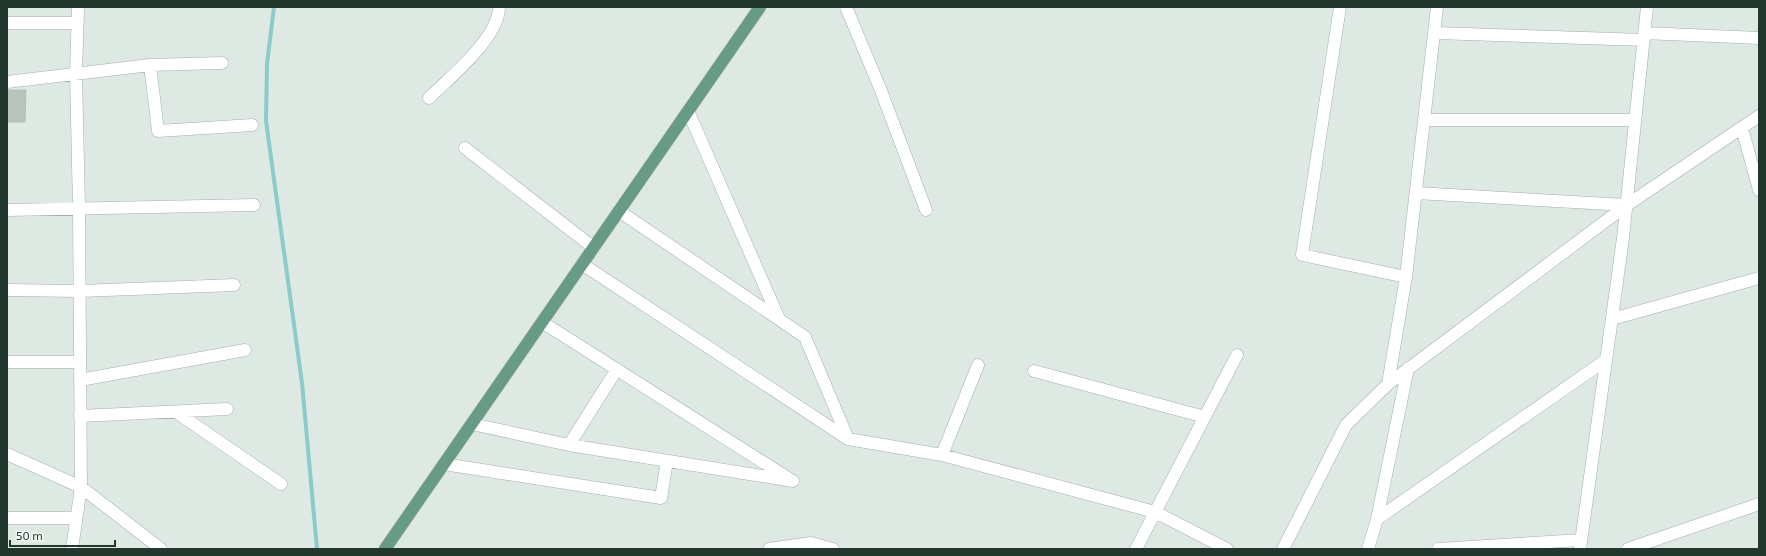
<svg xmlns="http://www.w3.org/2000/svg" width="1766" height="556" font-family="'Exo 2',sans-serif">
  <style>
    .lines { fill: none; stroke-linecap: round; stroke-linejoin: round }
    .stream { stroke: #8bcbca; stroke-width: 4 }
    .building { fill: #b5c4bc; stroke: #b2c2b9 }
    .minor-casing { stroke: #a3b0a9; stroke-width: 13 }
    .major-casing { stroke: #bdc3c0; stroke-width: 13 }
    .minor { stroke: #fff; stroke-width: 12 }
    .major { stroke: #679b86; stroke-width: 12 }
  </style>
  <rect width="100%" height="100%" fill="#dfe9e3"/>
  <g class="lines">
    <path class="stream" d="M274,7L267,64L266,121L302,383L317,549"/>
  </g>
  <path class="building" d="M7,90H26L25,122H7Z"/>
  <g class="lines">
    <g class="minor-casing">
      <path id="minor" d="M846,7L880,88L926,210
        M1340,7L1302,255L1406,277
        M7,23H78
        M1435,33L1644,40
        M1644,33L1759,38
        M150,65L222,63
        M7,82L150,65L158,131L252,125
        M429,98C450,77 499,38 499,7
        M688,111L779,319
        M1424,120H1635
        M1742,128L1759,190
        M465,148L594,248
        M1416,193L1627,205
        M7,210L254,205
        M619,211L805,337L848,439
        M582,264L848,439L942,455L1155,512L1227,549
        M7,290L80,291L234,285
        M1612,319L1759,278
        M542,322L788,478
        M7,362H80
        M1034,371L1205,417
        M80,380L245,350
        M1388,384L1627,205L1759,116
        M176,412L281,484
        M80,416L227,409
        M472,424L569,445L793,481
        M569,445L617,369
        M7,454L81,487L161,549
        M942,455L978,365
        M444,464L661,498L667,461
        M7,518H76
        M1377,519L1606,360
        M72,549L81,487L79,208L76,73L78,7
        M769,549L811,543L833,549
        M1136,549L1237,355
        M1283,549L1346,425L1388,384L1406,277L1437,7
        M1368,549L1377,519L1408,368
        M1438,549L1581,540
        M1580,549L1623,238L1647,7
        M1628,549L1759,504"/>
    </g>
    <g class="major-casing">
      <path id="major" d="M385,549L760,7"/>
    </g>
    <use href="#minor" class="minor"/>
    <use href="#major" class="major"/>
  </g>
  <rect width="1766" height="556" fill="none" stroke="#22382e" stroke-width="16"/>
  <path d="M10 540v6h105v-6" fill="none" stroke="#22382e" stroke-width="2"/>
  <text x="16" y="540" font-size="12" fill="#22382e" stroke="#eff6f2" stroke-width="3" paint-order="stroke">50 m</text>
</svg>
